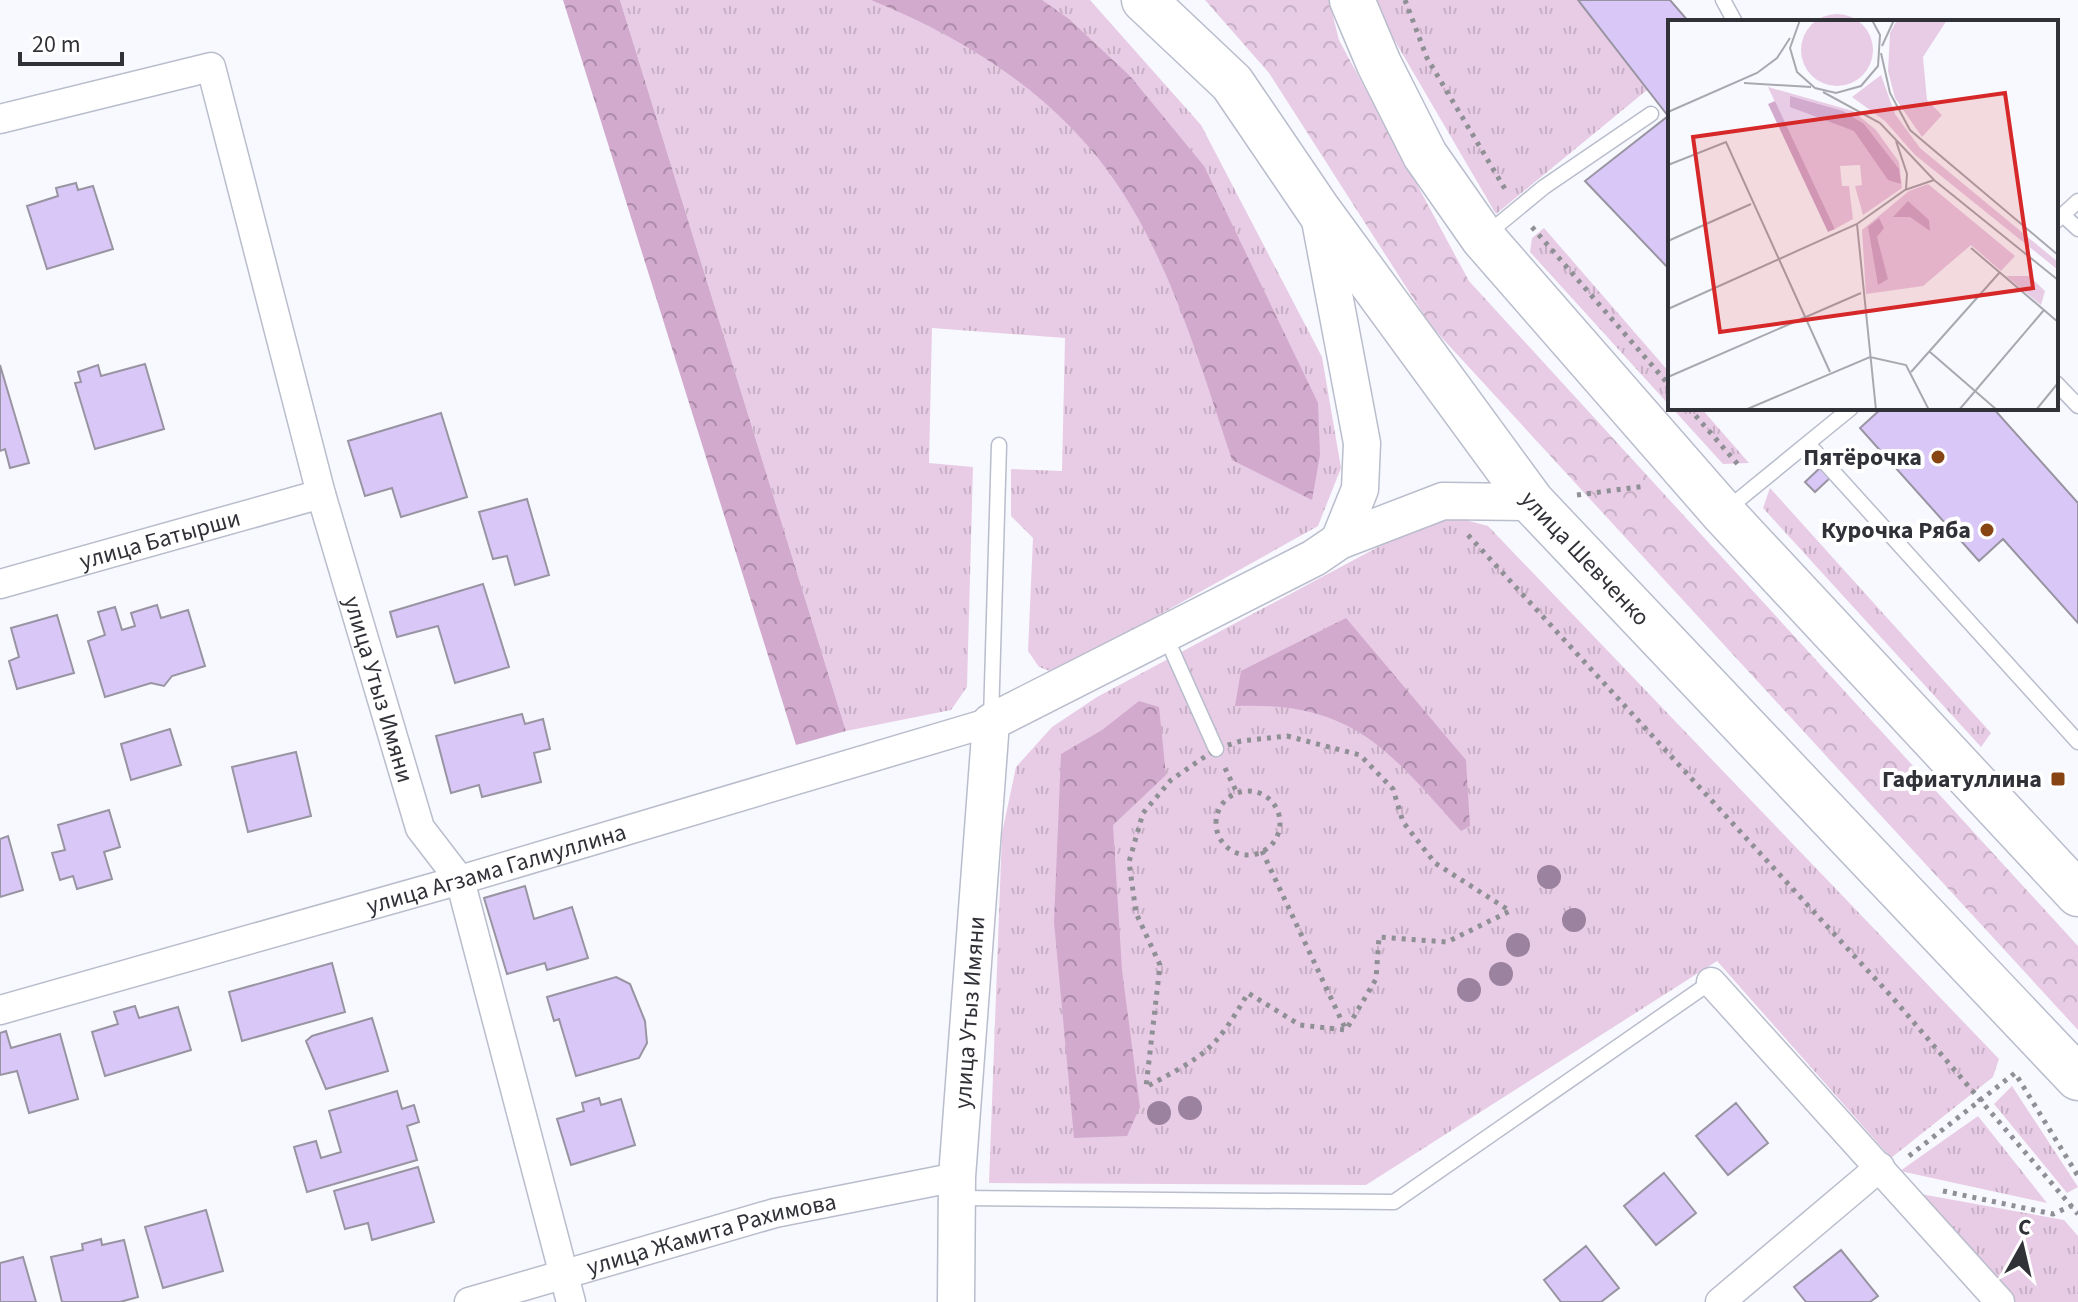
<svg xmlns="http://www.w3.org/2000/svg" width="2078" height="1302" font-family="'Source Sans 3',sans-serif">
  <style>
    .grass { fill: url(#grass-tufts) }
    .forest { fill: url(#forest-crowns) }
    .park { fill: url(#park-crowns) }
    .building { fill: #d9c8f7; stroke: #9994a2; stroke-width: 2 }
    .lines { fill: none; stroke-linecap: round; stroke-linejoin: round }
    .service-casing { stroke: #b9bdcc; stroke-width: 17 }
    .minor-casing { stroke: #b9bdcc; stroke-width: 31 }
    .tertiary-casing { stroke: #b9bdcc; stroke-width: 39 }
    .primary-casing { stroke: #b9bdcc; stroke-width: 47 }
    .path { stroke: #8f9096; stroke-width: 5; stroke-dasharray: 4 6; stroke-linecap: butt }
    .service { stroke: #fff; stroke-width: 14 }
    .minor { stroke: #fff; stroke-width: 28 }
    .tertiary { stroke: #fff; stroke-width: 36 }
    .primary { stroke: #fff; stroke-width: 44 }
    .tree { fill: #9b829e }
    .poi-dot { fill: #874513; stroke: #fff; stroke-width: 3 }
    .labels { text-anchor: middle; stroke-width: 8; stroke-linejoin: round; paint-order: stroke }
    .poi-label { font-size: 24px; font-weight: bold; fill: #313238; stroke: #fff; text-anchor: end }
    .street-label { font-size: 24px; fill: #313238; stroke: #fff }
    .inset-road { fill: none; stroke: #a8a9af; stroke-width: 2 }
    .view { fill: #d62828; fill-opacity: 0.15; stroke: #d62828; stroke-width: 4 }
    .inset-edge { fill: none; stroke: #313238; stroke-width: 4 }
  </style>
  <defs>
    <pattern id="grass-tufts" width="24" height="20" patternUnits="userSpaceOnUse" patternTransform="scale(2)"><rect width="24" height="20" fill="#e8cce5"/><path d="M3 7l-1-3M5 7V3M7 7l1-3M15 17l-1-3M17 17v-4M19 17l1-3" fill="none" stroke="#c7b0c5"/></pattern>
    <pattern id="forest-crowns" width="20" height="18" patternUnits="userSpaceOnUse" patternTransform="scale(2)"><rect width="20" height="18" fill="#d2aace"/><path d="M2 6a3 3 0 1 1 6 0M12 15a3 3 0 1 1 6 0" fill="none" stroke="#ab8ba8"/></pattern>
    <pattern id="park-crowns" width="20" height="18" patternUnits="userSpaceOnUse" patternTransform="scale(2)"><rect width="20" height="18" fill="#e8cce5"/><path d="M2 6a3 3 0 1 1 6 0M12 15a3 3 0 1 1 6 0" fill="none" stroke="#c7b0c5"/></pattern>
  </defs>
  <rect width="100%" height="100%" fill="#f7f9ff"/>
  <path class="grass" d="M620,0H1090L1201,125L1322,357L1341,468L1318,526L1055,673L1039,667L1028,651L1033,538L1011,516V469L1062,471L1065,338L932,328L929,463L973,467L967,687L951,710L846,731Z
    M1376,0H1578L1647,90L1496,214L1385,24Z
    M1544,228L1670,373V406L1530,252L1532,238Z
    M1672,408H1701L1749,463L1723,464Z
    M1770,488L1991,733L1981,747L1763,508Z
    M1458,518L1488,526L1999,1059L1993,1077L1891,1158L1717,961L1366,1185L989,1183L1002,833L1016,767L1052,727L1097,697L1423,523Z
    M2012,1086L2078,1187L2067,1193L1994,1104Z
    M1978,1116L2047,1203L1900,1171Z
    M1915,1193L2064,1220L2078,1236V1302H2012Z"/>
  <path class="forest" d="M563,0H620L846,731L796,745Z
    M871,0H1042L1069,19L1130,76L1204,166L1318,403L1320,455L1312,500L1232,460C1201,367 1172,266 1117,184C1058,96 967,39 871,0Z
    M1346,618L1466,760L1470,826L1461,831C1388,750 1354,701 1235,706L1241,671Z
    M1139,701L1159,707L1166,775L1113,825L1122,970L1140,1107L1127,1136L1074,1138L1054,922L1061,754L1102,730Z"/>
  <path class="park" d="M1205,0H1329L1339,40L1469,281L2078,946V1030L1431,326L1269,73Z"/>
  <path class="building" d="M1578,0H1670L1689,22H1670V270L1585,181L1668,116Z
    M76,183L78,190L93,186L113,249L47,269L27,206L58,196L56,188Z
    M145,364L164,429L95,449L75,383L81,382L78,372L98,365L101,376Z
    M0,365L29,463L10,468L5,449L0,451Z
    M1882,408H1993L2078,503V623L2003,539L1979,561L1860,428Z
    M441,413L467,497L401,517L392,488L365,496L348,441Z
    M1821,467L1831,477L1815,492L1805,482Z
    M527,499L549,575L515,585L507,556L493,559L479,512Z
    M483,584L509,667L455,683L438,626L397,637L390,612Z
    M157,605L161,618L188,610L205,666L172,676L164,686L151,683L105,697L88,641L105,635L98,612L115,607L122,630L135,626L131,613Z
    M57,615L74,673L17,689L9,661L19,657L11,628Z
    M522,714L525,724L543,719L550,749L534,753L541,782L482,797L479,785L451,793L436,736Z
    M170,729L181,765L131,780L121,744Z
    M296,752L311,816L248,832L232,767Z
    M109,810L120,847L104,852L112,879L77,889L73,876L60,880L52,853L65,850L58,825Z
    M8,836L23,890L0,897V839Z
    M525,886L534,919L572,907L588,958L547,970L545,963L507,974L484,898Z
    M332,963L345,1012L242,1041L229,992Z
    M616,977L630,984L645,1021L647,1043L639,1058L576,1076L559,1019L554,1021L547,997Z
    M135,1006L139,1018L178,1007L191,1050L105,1076L92,1032L118,1024L114,1012Z
    M372,1018L388,1071L326,1089L306,1041L312,1036Z
    M6,1031L11,1048L60,1034L78,1099L29,1113L17,1071L0,1075V1033Z
    M397,1091L402,1109L414,1105L419,1122L407,1126L417,1160L307,1192L294,1147L316,1141L321,1158L341,1152L329,1111Z
    M599,1098L601,1105L621,1099L635,1145L571,1165L557,1119L584,1111L582,1103Z
    M1736,1103L1768,1143L1728,1175L1696,1136Z
    M418,1167L434,1222L372,1240L368,1223L345,1229L334,1191Z
    M1664,1173L1696,1213L1656,1245L1624,1206Z
    M206,1210L223,1271L163,1288L145,1227Z
    M101,1239L102,1245L124,1240L138,1297L120,1302H62L51,1257L83,1250L82,1244Z
    M1586,1246L1619,1288L1601,1302H1561L1544,1280Z
    M1841,1250L1878,1296L1870,1302H1806L1794,1287Z
    M23,1257L36,1302H0V1263Z"/>
  <g class="lines">
    <g class="service-casing">
      <path id="service" d="M1723,0L1735,22
        M2063,215L2078,229
        M2056,221L2078,201
        M1487,234L1544,187L1651,114
        M2056,383L2078,406
        M1809,445L2078,742
        M1726,510L1851,408
        M1165,635L1216,749
        M991,720L999,445
        M957,1198L1394,1202L1711,982"/>
    </g>
    <g class="minor-casing">
      <g id="minor">
        <path id="s1" d="M0,119L211,67L321,494L420,828L460,880L571,1302"/>
        <path id="s2" d="M0,584L321,494"/>
        <path d="M1711,982L2000,1302"/>
        <path id="s3" d="M0,1010L460,880L991,722"/>
        <path id="s4" d="M469,1302L775,1213L957,1177"/>
        <path d="M1720,1302L1880,1167"/>
      </g>
    </g>
    <g class="tertiary-casing">
      <g id="tertiary">
        <path d="M1319,215L1362,443L1360,489L1339,541"/>
        <path id="s5" d="M956,1302L957,1177L991,722L1314,558L1339,541L1443,501L1532,502"/>
      </g>
    </g>
    <g class="primary-casing">
      <g id="primary">
        <path id="s6" d="M1144,0L1232,83L1319,211L1532,502L2078,1078"/>
        <path d="M1352,0L1379,64L1425,155L1483,238L1723,513L2078,894"/>
      </g>
    </g>
    <path class="path" d="M1405,0L1427,58L1505,189
      M1532,227L1670,386
      M1689,408L1741,468
      M1577,495L1646,486
      M1468,535L1892,997L2078,1214
      M1287,736L1360,755L1393,789L1403,822L1435,863L1510,911L1447,942L1379,937L1376,979L1346,1030L1300,1025L1248,993C1214,1052 1205,1055 1146,1087L1160,965L1136,913L1129,862L1143,813L1171,780L1216,749L1241,741Z
      M1225,768L1237,793
      M1216 823a32 32 0 1 1 64 0a32 32 0 1 1-64 0Z
      M1262,851L1346,1030
      M1909,1156L2015,1073L2078,1176
      M1943,1191L2053,1214L2071,1206L2078,1207"/>
    <use href="#service" class="service"/>
    <use href="#minor" class="minor"/>
    <use href="#tertiary" class="tertiary"/>
    <use href="#primary" class="primary"/>
  </g>
  <g class="tree">
    <circle cx="1549" cy="877" r="12"/>
    <circle cx="1574" cy="920" r="12"/>
    <circle cx="1518" cy="945" r="12"/>
    <circle cx="1501" cy="974" r="12"/>
    <circle cx="1469" cy="990" r="12"/>
    <circle cx="1190" cy="1108" r="12"/>
    <circle cx="1159" cy="1113" r="12"/>
  </g>
  <g class="poi-dot">
    <circle cx="1938" cy="457" r="8"/>
    <circle cx="1987" cy="530" r="8"/>
    <rect x="2050" y="771" width="16" height="16" rx="4"/>
  </g>
  <g class="labels">
    <g class="poi-label">
      <text x="1922" y="465">Пятёрочка</text>
      <text x="1971" y="538">Курочка Ряба</text>
      <text x="2042" y="787">Гафиатуллина</text>
    </g>
    <g class="street-label">
      <text dy="8" stroke="none"><textPath href="#s2" startOffset="166">улица Батырши</textPath></text>
      <text dy="8" stroke="none"><textPath href="#s6" startOffset="714">улица Шевченко</textPath></text>
      <text dy="8" stroke="none"><textPath href="#s1" startOffset="862">улица Утыз Имяни</textPath></text>
      <text dy="8" stroke="none"><textPath href="#s3" startOffset="516">улица Агзама Галиуллина</textPath></text>
      <text dy="8" stroke="none"><textPath href="#s5" startOffset="290">улица Утыз Имяни</textPath></text>
      <text dy="8" stroke="none"><textPath href="#s4" startOffset="252">улица Жамита Рахимова</textPath></text>
    </g>
  </g>
  <g transform="translate(1668 20)">
    <rect width="390" height="390" fill="#f7f9ff"/>
    <path d="M133 30a36 36 0 1 1 72 0a36 36 0 1 1-72 0ZM229,0H279L255,37L259,80L274,95L254,117L227,78L220,51L222,13ZM100,67L185,91L208,110L231,142L234,168L195,195L187,166L194,165L192,145L172,146L174,166H181L185,199L167,209ZM260,164L347,236L333,251L303,225L255,266L198,274L194,210L241,171ZM338,256H361L377,271L373,285Z" fill="#e8cce5"/>
    <path d="M122,76L175,91L196,104L231,149L233,164L220,160L186,111L122,87ZM107,81L167,209L160,212L100,84ZM240,181L261,200L262,211L242,197H225ZM211,198L216,208L209,217L220,259L210,265L200,207Z" fill="#d2aace"/>
    <path d="M213,55L227,94L252,128L390,242V250L247,135L217,101L184,77Z" fill="#e8cce5"/>
    <path class="inset-road" d="M132,0L122,28L129,52L147,68L168,73L193,66L210,46L212,15L204,0M214,26L226,0M213,33L222,73L242,110L390,235M76,63L143,67M155,72L212,103L266,160L390,260M0,92L89,53L109,38L122,18M228,121L239,154L238,169M0,145L58,122L162,352M189,204L208,390M0,221L83,184M303,228L390,302M0,289L189,204L237,170L266,160M262,332L329,390M243,352L332,252M0,357L193,273M77,390L202,337L238,345L261,390M291,390L376,290M368,390L390,363"/>
    <path class="view" d="M337,73L365,268L52,312L25,117Z"/>
    <rect width="390" height="390" class="inset-edge"/>
  </g>
  <g transform="translate(2022 1246) rotate(8)" stroke="#ffffff" stroke-width="6" paint-order="stroke">
  <path d="M0-6L14 30L0 20L-14 30Z" fill="#313238"/>
  <text y="-12" font-size="22" font-weight="bold" text-anchor="middle" fill="#313238">С</text>
  </g>
  <path d="M20 52v12h102v-12" fill="none" stroke="#313238" stroke-width="4"/>
  <text x="32" y="52" font-size="24" fill="#313238" stroke="#ffffff" stroke-width="6" paint-order="stroke">20 m</text>
</svg>
